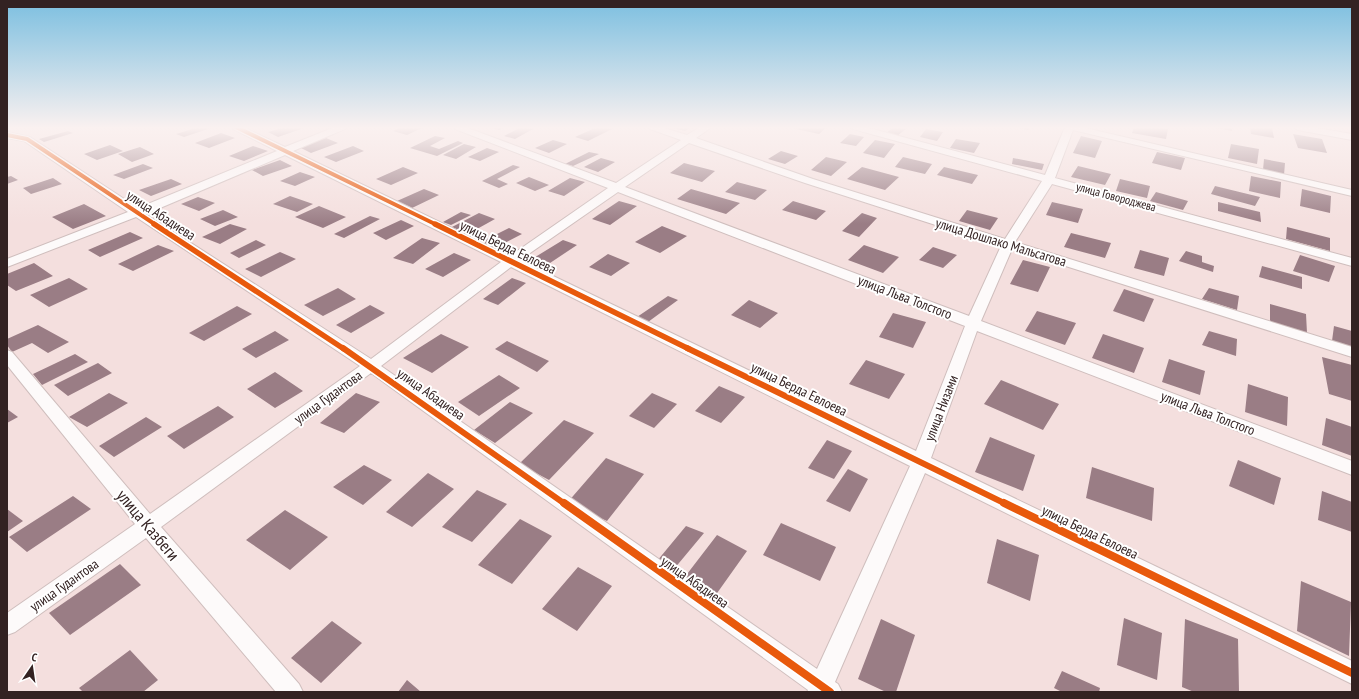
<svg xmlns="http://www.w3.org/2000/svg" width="1359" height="699" font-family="'PT Sans Narrow',sans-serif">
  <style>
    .building { fill: #9a7d85 }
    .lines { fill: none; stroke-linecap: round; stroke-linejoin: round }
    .minor-casing { stroke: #cfbebd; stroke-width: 2 }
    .minor { fill: #fdfafa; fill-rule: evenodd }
    .cycleway-far3-casing { stroke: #fff; stroke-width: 6 }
    .cycleway-far2-casing { stroke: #fff; stroke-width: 8 }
    .cycleway-far1-casing { stroke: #fff; stroke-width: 9 }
    .cycleway-casing { stroke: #fff; stroke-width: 11 }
    .cycleway-far3 { stroke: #e8590c; stroke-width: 4 }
    .cycleway-far2 { stroke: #e8590c; stroke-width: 5.5 }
    .cycleway-far1 { stroke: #e8590c; stroke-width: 6 }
    .cycleway { stroke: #e8590c; stroke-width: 8 }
    .labels { text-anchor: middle; stroke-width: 4; stroke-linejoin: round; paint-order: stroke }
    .far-street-label { font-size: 12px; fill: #322; stroke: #fff }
    .street-label { font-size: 14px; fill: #322; stroke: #fff }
    .near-street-label { font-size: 17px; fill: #322; stroke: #fff }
  </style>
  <rect width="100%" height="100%" fill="#f4dfde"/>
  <path class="building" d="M199,127H214L184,137L176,134Z
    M286,127H307L278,137L268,132Z
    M402,127H424L407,135L393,131Z
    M488,127H507L499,130Z
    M521,127L533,129L515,139L504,136Z
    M597,127L612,129L588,141L575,137Z
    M669,127H692L685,131Z
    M799,127H827L819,134L796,129Z
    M894,127L906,129L897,136L886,133Z
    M1013,127H1031L1028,130Z
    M1134,127H1154L1168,129L1166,139L1132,133Z
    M1212,127H1232V131Z
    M1250,127L1272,128L1274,138L1251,134Z
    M926,129L943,132L937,141L920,137Z
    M68,131L73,133L44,142L39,139Z
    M221,133L235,138L209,148L195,143Z
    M850,134L864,137L856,146L840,143Z
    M1293,134L1322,139L1327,153L1298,148Z
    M435,136L445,138L430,146L439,149L458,141L463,143L437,156L410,148Z
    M1081,136L1102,141L1095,158L1073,153Z
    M326,138L338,143L311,153L299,147Z
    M956,139L980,143L974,153L950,148Z
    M553,140L567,144L549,153L535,148Z
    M875,140L895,144L884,158L863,153Z
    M464,144L476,147L456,159L443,155Z
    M1231,144L1259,149L1257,164L1228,158Z
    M110,145L123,151L97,160L84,154Z
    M253,146L268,151L244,161L229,156Z
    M353,146L364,151L336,162L324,157Z
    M140,147L154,154L132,162L118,154Z
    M487,148L499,152L480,161L468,157Z
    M781,151L798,156L785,164L768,159Z
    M589,152L599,154L573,166L565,164Z
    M1157,152L1185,158L1181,170L1152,163Z
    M826,157L847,162L831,176L811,170Z
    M903,157L932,164L925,174L895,167Z
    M601,158L615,162L598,172L584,167Z
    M1013,158L1044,164L1042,170L1012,164Z
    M1264,159L1285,163L1284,175L1263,170Z
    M280,160L292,166L263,176L252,170Z
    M684,163L715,171L702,182L670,173Z
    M143,164L153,168L124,179L113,175Z
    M513,165L520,167L497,179L508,184L499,188L482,181Z
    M1078,166L1111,174L1105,185L1071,177Z
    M403,167L418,173L391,185L376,179Z
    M862,167L899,177L885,190L847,179Z
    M944,167L978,175L972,184L937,175Z
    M300,172L315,177L295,186L280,181Z
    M11,176L18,180L7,184V177Z
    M1251,176L1281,182L1280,198L1249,191Z
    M529,177L549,185L535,191L516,183Z
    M53,178L62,184L31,194L23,188Z
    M570,178L585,182L564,196L548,191Z
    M171,179L182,184L151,196L139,190Z
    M1120,179L1150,186L1147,198L1116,191Z
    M737,182L767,190L755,200L725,192Z
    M1215,186L1260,197L1255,206L1211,194Z
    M424,189L439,195L412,208L397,201Z
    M691,189L740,203L726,214L677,199Z
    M1302,189L1331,196L1330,213L1300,206Z
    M1156,192L1188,201L1183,210L1150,201Z
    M290,196L313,204L297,212L273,204Z
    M198,197L215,203L199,211L181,204Z
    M619,201L637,206L610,225L592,219Z
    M793,201L826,211L816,220L782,210Z
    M1052,202L1083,209L1078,223L1046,215Z
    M1218,202L1260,212L1261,222L1218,211Z
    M84,204L106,216L73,229L52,217Z
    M319,206L346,217L323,228L295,217Z
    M223,210L238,217L215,226L200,219Z
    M967,210L998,218L990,230L959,221Z
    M461,212L471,215L451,225L443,222Z
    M479,213L495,219L468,234L452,227Z
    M862,213L877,218L859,237L842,231Z
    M370,216L380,219L344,238L334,234Z
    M401,220L414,226L386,240L373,233Z
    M230,224L247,229L220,244L202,237Z
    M662,226L687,236L660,253L635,242Z
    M1287,227L1330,238V251L1286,239Z
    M509,228L522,234L493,249L479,243Z
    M130,232L143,238L100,257L88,250Z
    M1071,233L1111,243L1105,258L1064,247Z
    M422,238L440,243L413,264L393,258Z
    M256,240L266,245L239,258L230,253Z
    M563,240L577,245L547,265L532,259Z
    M158,245L174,251L133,271L118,264Z
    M864,245L899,257L883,273L848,260Z
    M933,247L957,255L943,268L919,260Z
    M1140,250L1169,258L1164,276L1134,268Z
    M1186,251L1202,256V262L1214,266L1213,272L1179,261Z
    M280,252L296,259L261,277L245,269Z
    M454,253L471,260L443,277L425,269Z
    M608,254L630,263L611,276L589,267Z
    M1300,255L1335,266L1329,282L1293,271Z
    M1023,260L1050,267L1038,292L1010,284Z
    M34,263L53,276L16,291L7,285V274Z
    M1262,266L1302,277V289L1259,277Z
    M69,278L88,289L49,307L30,295Z
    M512,278L526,283L498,305L483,299Z
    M338,288L356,299L323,316L304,305Z
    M1209,288L1239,296L1237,310L1202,299Z
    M1124,289L1154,299L1144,322L1113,311Z
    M668,296L678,300L648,322L637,317Z
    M749,300L778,313L760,328L731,315Z
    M1270,304L1306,314L1307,333L1270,323Z
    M370,305L385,313L351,333L336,325Z
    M237,306L252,314L204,341L189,333Z
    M1037,311L1076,323L1065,345L1025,331Z
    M893,313L926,322L913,348L879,337Z
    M38,325L69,342L48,353L32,343L12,352L7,345V339Z
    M1334,326L1352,331V347L1332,341Z
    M275,331L289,340L256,358L242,349Z
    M1209,331L1237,339L1236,356L1202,345Z
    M441,334L469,347L432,373L403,358Z
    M1103,334L1144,348L1134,373L1092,358Z
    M507,341L549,361L537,372L495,349Z
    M75,354L88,362L42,385L33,374Z
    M1322,357L1352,365V401L1329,394Z
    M1169,359L1205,371L1200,395L1162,382Z
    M866,360L905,374L889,399L849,384Z
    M98,363L112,373L68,396L54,385Z
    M275,372L303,391L275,408L247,389Z
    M499,375L520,388L479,416L458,402Z
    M1001,380L1059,404L1043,430L984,404Z
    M1248,384L1288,397L1287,426L1245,412Z
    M719,386L745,397L721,423L695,411Z
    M109,393L128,403L87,427L69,417Z
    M356,393L380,402L344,433L320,423Z
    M652,393L677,404L654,428L629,416Z
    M510,402L533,413L495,443L474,430Z
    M218,406L234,417L184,449L167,436Z
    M7,409L18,417L7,423Z
    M146,417L162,427L114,457L99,446Z
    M1326,418L1352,427V456L1322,445Z
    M564,420L594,433L549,480L519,464Z
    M990,437L1035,455L1023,491L975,472Z
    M827,440L852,451L834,479L808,468Z
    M606,458L644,474L607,521L567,503Z
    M1238,460L1281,478L1274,505L1229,486Z
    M364,465L392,480L363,505L333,487Z
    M1092,467L1154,488L1152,521L1086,498Z
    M848,469L868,479L850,512L826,501Z
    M428,473L454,489L412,527L386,512Z
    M477,490L507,504L472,542L442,527Z
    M1322,491L1352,502V532L1318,520Z
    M73,496L91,509L27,552L9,537Z
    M7,509L23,521L7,532Z
    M285,510L328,537L290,570L246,540Z
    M520,519L552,536L512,584L478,565Z
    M781,523L836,547L820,581L763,555Z
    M686,526L704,533L674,569L657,561Z
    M717,535L747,551L715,596L684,578Z
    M997,539L1039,555L1030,601L987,583Z
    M120,564L141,585L70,635L49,613Z
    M578,567L612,586L577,631L542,609Z
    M1301,581L1351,602L1349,656L1297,631Z
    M1124,618L1162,633L1157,680L1117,665Z
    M881,619L915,635L896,692H886L858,679Z
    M1185,619L1238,639L1239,692H1194L1182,687Z
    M332,621L362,643L321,683L291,658Z
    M130,650L158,680L143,692H83L79,688Z
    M1062,671L1100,688L1099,692H1062L1054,688Z
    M407,680L421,692H398Z"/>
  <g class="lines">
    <g class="minor-casing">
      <path id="minor" d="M232,127H243L285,147L335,127H346L345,129L293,151L510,256L608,188L455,129L454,127H465L616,183L681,140L650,129L649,127H661L687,135L700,127H710L709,129L696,138L813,179L1005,239L1042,181L853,129L852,127H865L1045,175L1065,127H1081L1352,190V196L1073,130L1055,178L1352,258V266L1052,184L1015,242L1352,347V357L1012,249L981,321L1352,461V475L977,331L931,458L1352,661V684L925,473L835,682L838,684L842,692H807L808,690L371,373L161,527L299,684L303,692H276L146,538L15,632L7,635V613L135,524L7,365V350L12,352L150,514L360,366L136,217L7,267V259L128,212L24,141L7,138V132L30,137L138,208L277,151L233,129ZM689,143L805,183L1001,246L969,316L625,187ZM285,155L501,262L371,359L146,214ZM618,192L965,326L916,451L520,260ZM511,267L910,466L817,669L381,366Z
        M1293,127H1311L1352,134V140L1298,130Z"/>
    </g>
    <use href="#minor" class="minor"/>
    <g class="cycleway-far3-casing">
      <path id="cycleway-far3" d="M236,127L437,225
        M7,135L27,139L156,225"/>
    </g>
    <g class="cycleway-far2-casing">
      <path id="cycleway-far2" d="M154,224L344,349
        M435,224L689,349"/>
    </g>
    <g class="cycleway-far1-casing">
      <path id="cycleway-far1" d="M343,348L565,504
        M687,348L1006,504"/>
    </g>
    <g class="cycleway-casing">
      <path id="cycleway" d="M564,503L830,692
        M1004,503L1352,673"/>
    </g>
    <use href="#cycleway-far3" class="cycleway-far3"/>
    <use href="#cycleway-far2" class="cycleway-far2"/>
    <use href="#cycleway-far1" class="cycleway-far1"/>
    <use href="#cycleway" class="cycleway"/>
  </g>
  <linearGradient id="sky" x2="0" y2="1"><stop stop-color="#7cbfe0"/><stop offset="0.57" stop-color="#faf1f0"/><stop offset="1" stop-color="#faf1f0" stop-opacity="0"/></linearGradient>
  <rect width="1359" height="224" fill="url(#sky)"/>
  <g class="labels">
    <g class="far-street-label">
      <text transform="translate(1116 197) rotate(15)" y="4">улица Говороджева</text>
    </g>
    <g class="street-label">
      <text transform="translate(161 215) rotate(33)" y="5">улица Абадиева</text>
      <text transform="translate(1001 242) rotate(17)" y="5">улица Дошлако Мальсагова</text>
      <text transform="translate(508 247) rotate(26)" y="5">улица Берда Евлоева</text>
      <text transform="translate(905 297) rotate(21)" y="5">улица Льва Толстого</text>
      <text transform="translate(799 389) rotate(26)" y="5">улица Берда Евлоева</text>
      <text transform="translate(431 394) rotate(35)" y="5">улица Абадиева</text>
      <text transform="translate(328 397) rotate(-36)" y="5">улица Гудантова</text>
      <text transform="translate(941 408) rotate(-69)" y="5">улица Низами</text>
      <text transform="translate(1208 413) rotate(21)" y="5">улица Льва Толстого</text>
      <text transform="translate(1090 532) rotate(26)" y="5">улица Берда Евлоева</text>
      <text transform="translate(695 582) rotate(35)" y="5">улица Абадиева</text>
      <text transform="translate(64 585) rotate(-35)" y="5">улица Гудантова</text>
    </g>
    <g class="near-street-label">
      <text transform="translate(148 525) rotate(50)" y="6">улица Казбеги</text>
    </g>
  </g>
  <rect width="1359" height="699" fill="none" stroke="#332222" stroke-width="16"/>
  <g transform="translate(32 667) rotate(13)" stroke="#ffffff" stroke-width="3" paint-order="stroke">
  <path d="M0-3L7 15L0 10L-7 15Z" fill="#332222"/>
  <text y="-6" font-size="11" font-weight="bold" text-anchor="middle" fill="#332222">С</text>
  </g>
</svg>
